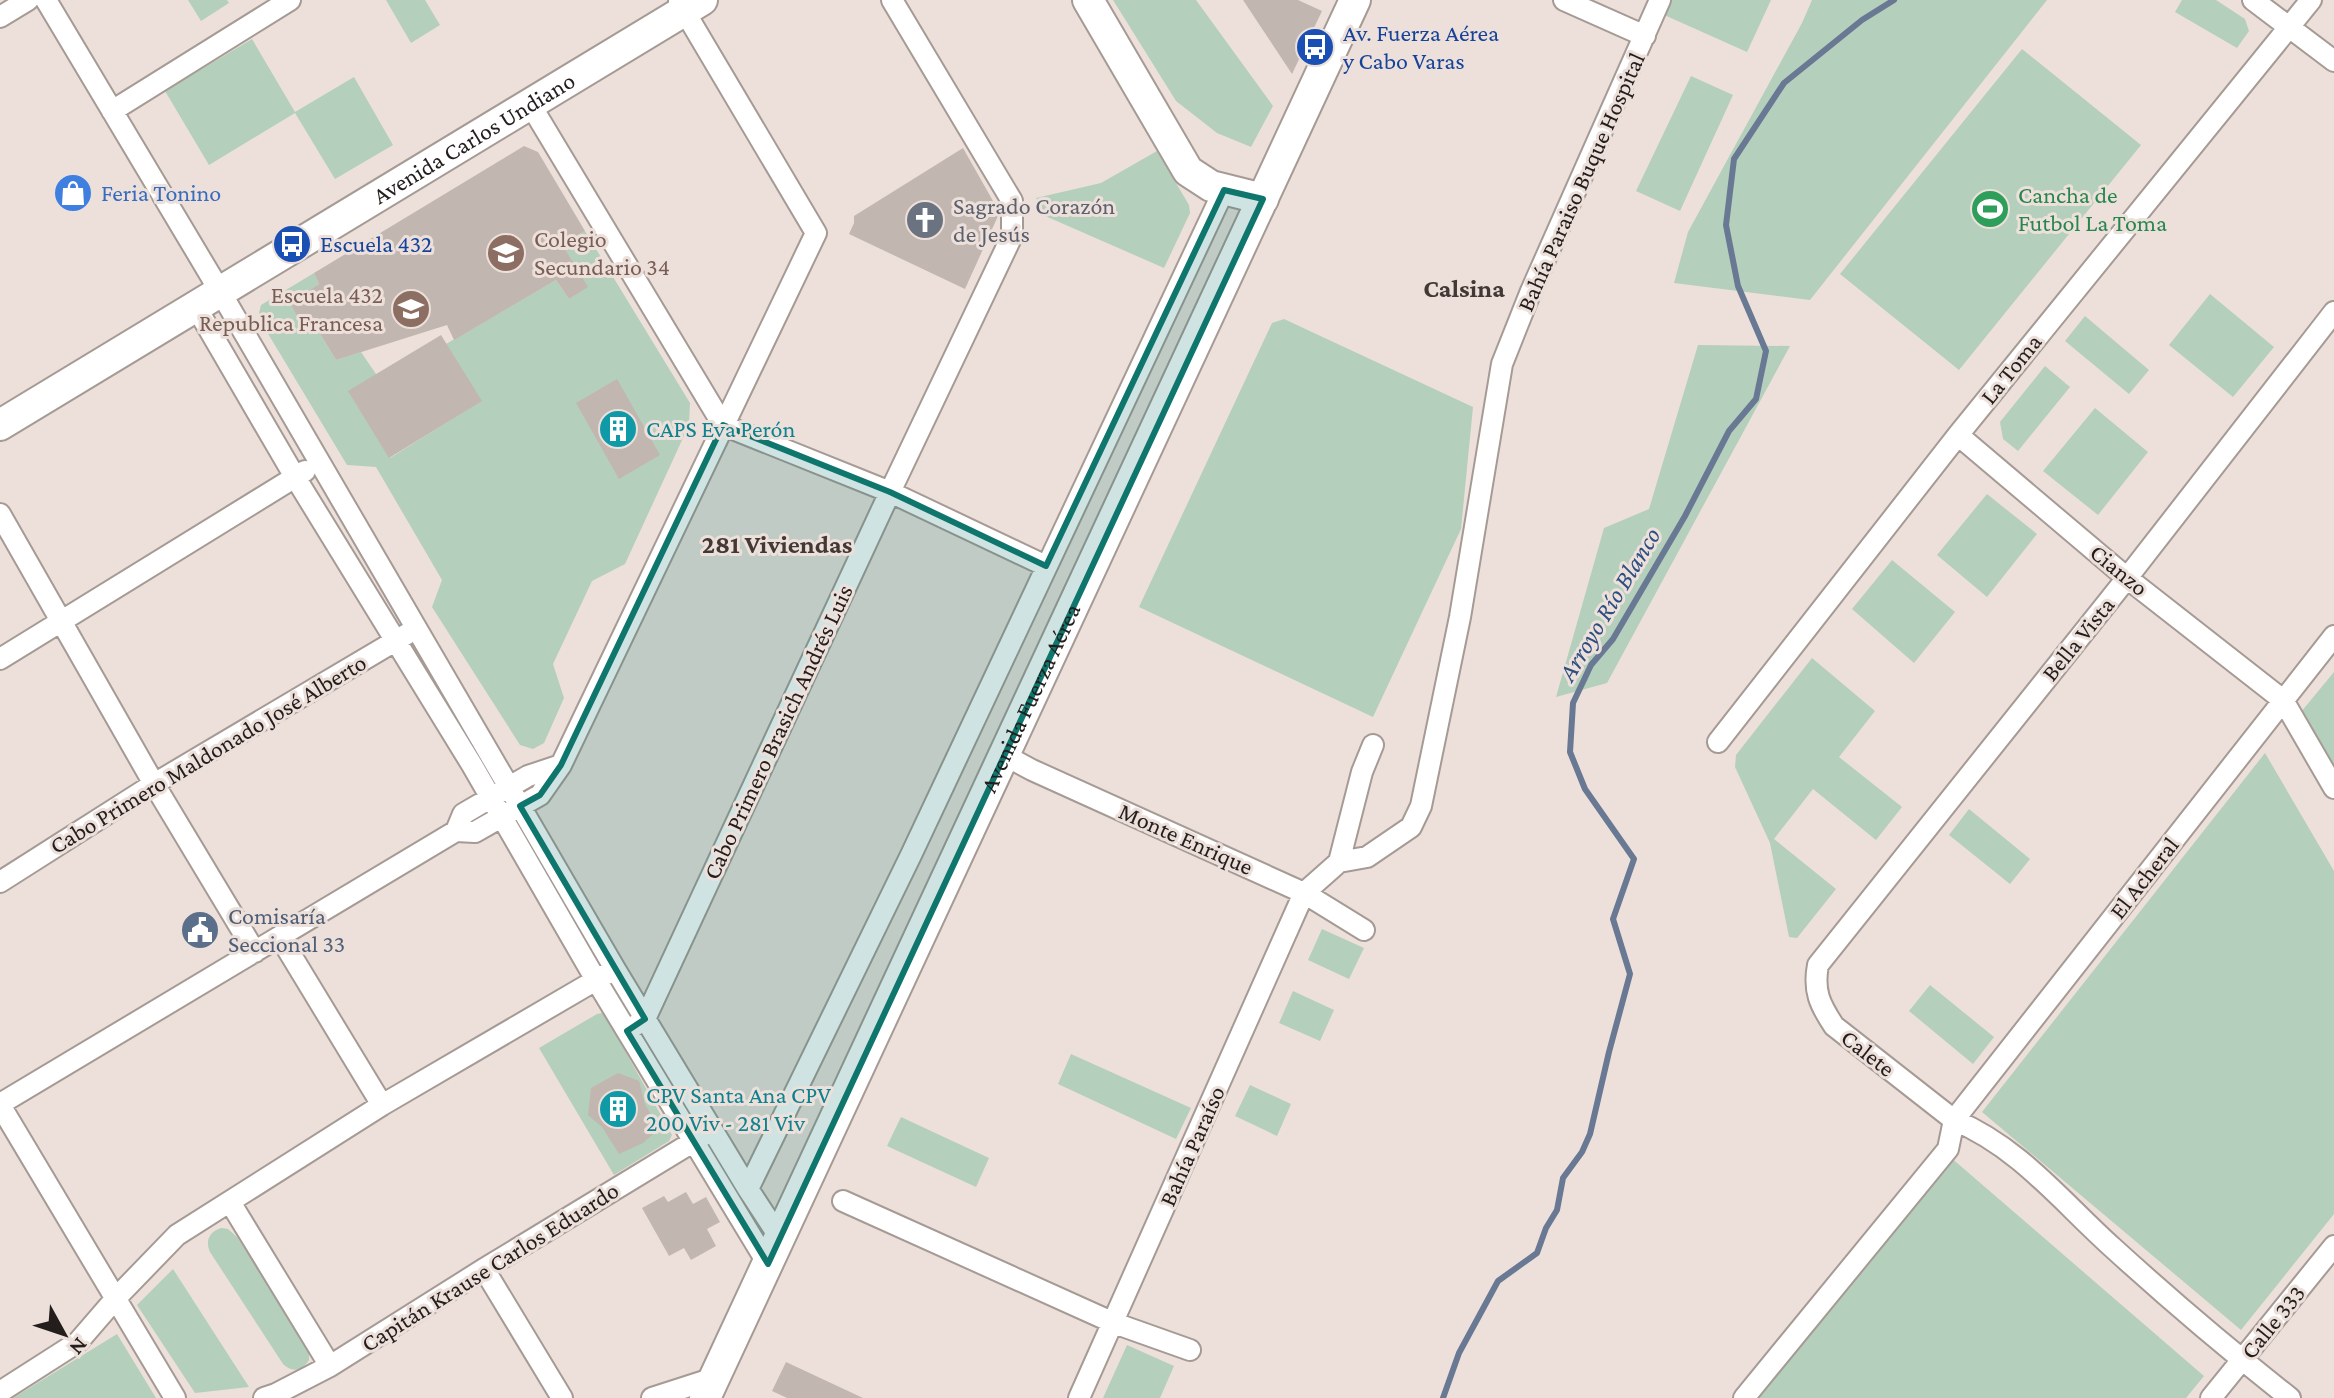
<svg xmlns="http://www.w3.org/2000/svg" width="2334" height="1398" font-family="'Crimson Pro',serif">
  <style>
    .green { fill: #b4cfbb }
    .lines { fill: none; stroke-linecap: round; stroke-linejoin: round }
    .stream { stroke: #697893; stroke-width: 6 }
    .building { fill: #c2b6b0 }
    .street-casing { stroke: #a59a94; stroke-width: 24 }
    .secondary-casing { stroke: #a59a94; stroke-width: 34 }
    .street { stroke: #fff; stroke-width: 20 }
    .secondary { stroke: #fff; stroke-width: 30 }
    .marked { fill: #0f766e; fill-opacity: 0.2; stroke: #0f766e; stroke-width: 6; stroke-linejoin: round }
    .labels { text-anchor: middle; stroke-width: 6; stroke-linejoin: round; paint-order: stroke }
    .transit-label { font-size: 24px; fill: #164399; stroke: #ede0db; text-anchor: start }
    .street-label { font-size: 24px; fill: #231e1c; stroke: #ede0db }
    .shop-label { font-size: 24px; fill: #366cbe; stroke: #ede0db; text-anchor: start }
    .leisure-label { font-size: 24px; fill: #27864d; stroke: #ede0db; text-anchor: start }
    .worship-label { font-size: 24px; fill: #5b616d; stroke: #ede0db; text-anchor: start }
    .education-label { font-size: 24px; fill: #785e54; stroke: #ede0db; text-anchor: start }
    .culture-label { font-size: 24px; fill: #0d838f; stroke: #ede0db; text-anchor: start }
    .service-label { font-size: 24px; fill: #4e5e75; stroke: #ede0db; text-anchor: start }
    .neighbourhood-label { font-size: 26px; font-weight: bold; fill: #423834; stroke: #ede0db }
    .water-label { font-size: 26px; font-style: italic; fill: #2d4e81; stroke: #ede0db }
  </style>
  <rect width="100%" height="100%" fill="#ede0db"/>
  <path class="green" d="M188,0H227L229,3L201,21Z
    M386,0H425L440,25L411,43Z
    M1113,0H1196L1273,106L1251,147L1217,133L1176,101Z
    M1668,0H1771L1747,52L1662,14Z
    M1812,0H2047L1810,300L1674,283L1688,232L1802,23Z
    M2182,0H2216L2245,19L2249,31L2237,48L2175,12Z
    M252,39L295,112L354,77L393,145L335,179L295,113L209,165L165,91Z
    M2022,49L2141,145L1959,370L1840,274Z
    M1691,76L1733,95L1680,211L1636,191Z
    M1157,151L1189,205L1190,213L1164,268L1043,215L1044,212L1036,198L1101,183Z
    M585,231L690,403L689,425L625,564L592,581L553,664L564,698L544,743L533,749L520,745L432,607L442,580L376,467L347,465L258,317L261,305L314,273L319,284L291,303L304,328L316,327L336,360L361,352L376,374L390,458L481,401L446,344L556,280L569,299L587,287L562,244Z
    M2210,294L2274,347L2233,397L2169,345Z
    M2085,316L2149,370L2129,394L2065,341Z
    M1284,319L1473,407L1461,529L1373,717L1139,607L1272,323Z
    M1698,345L1790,346L1607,683L1556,697L1604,528L1649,509Z
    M2045,366L2070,387L2018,451L2003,439L2000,422Z
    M2095,408L2148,452L2098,515L2043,471Z
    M1987,494L2037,534L1987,597L1937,555Z
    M1892,560L1955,612L1914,663L1852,609Z
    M1812,658L1875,711L1839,757L1902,807L1876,840L1813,789L1774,839L1836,889L1797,938L1789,937L1770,843L1735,767L1736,755Z
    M2334,672V783L2296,718Z
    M2265,753L2334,871V1214L2241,1330L1982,1112Z
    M1969,809L2030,859L2010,884L1949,835Z
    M1322,929L1364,948L1349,979L1308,960Z
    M1930,985L1994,1037L1973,1064L1909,1011Z
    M1293,991L1334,1010L1320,1041L1279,1023Z
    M602,1013L605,1015L672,1135L669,1141L614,1175L539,1048L597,1014Z
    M1071,1054L1191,1108L1176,1139L1058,1084Z
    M1250,1085L1291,1104L1277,1136L1235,1116Z
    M901,1117L989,1158L976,1187L887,1146Z
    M1949,1156L2204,1376L2186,1398H1749Z
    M221,1228L228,1229L237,1237L309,1349V1360C302,1371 292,1373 283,1364L210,1252C205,1241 209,1232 221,1228Z
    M173,1269L249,1387L195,1393L137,1305Z
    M117,1334L156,1398H13Z
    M1127,1345L1174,1366L1160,1398H1103Z"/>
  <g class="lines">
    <path class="stream" d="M1443,1398L1459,1353L1498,1281L1537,1253L1546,1228L1557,1210L1563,1178L1582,1152L1590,1134L1609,1052L1630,974L1613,919L1634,859L1585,789L1570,752L1573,703L1591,665L1613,639L1685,516L1729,431L1756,399L1766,351L1738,286L1726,225L1734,159L1784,83L1862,20L1894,0"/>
  </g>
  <path class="building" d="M1243,0H1298L1322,11L1292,74Z
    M524,146L538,152L585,231L562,244L588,287L569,299L556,280L454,340L447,325L336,360L316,327L304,328L290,303L319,284L314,273Z
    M963,148L997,208L998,216L965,289L849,234L854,223V216Z
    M441,335L482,401L389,458L348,391Z
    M617,379L660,455L619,479L576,403Z
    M618,1073L639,1081L645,1104L659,1129L643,1143L619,1154L602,1127L588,1115L591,1088Z
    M686,1192L693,1204L706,1197L720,1222L707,1229L716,1246L691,1260L684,1248L669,1256L642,1208L664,1196L668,1202Z
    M786,1362L863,1398H787L772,1391Z"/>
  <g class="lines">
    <g class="street-casing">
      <path id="street" d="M46,0L221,293L615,969L748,1189L780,1238
        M1564,0L1645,36
        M2253,0L2334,61
        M0,17L28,0
        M530,104L723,425L890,492L1046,566
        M112,111L290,0
        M196,307L295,477L472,765L596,980L768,1264
        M1958,435L2127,578L2283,700L2334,788
        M0,514L154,784L255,952
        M0,659L305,471
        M1718,742L1958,435L2311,0
        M1004,755L1032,770L1304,893L1364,930
        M456,831L463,814L528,776L561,765
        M1339,862L1362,772L1373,745
        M0,882L154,784L407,634
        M280,937L382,1105
        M627,1031L645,1019L890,492L1012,236V201L892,0
        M0,1104L456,831L475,832L540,795L561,765L816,233L679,2
        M0,1105L175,1398
        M748,1189L911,855L1224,190
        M843,1201L1114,1323L1190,1350
        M230,1202L330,1366
        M484,1269L562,1398
        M0,1392L78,1342L116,1298L177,1235L382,1105L608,973
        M264,1398L276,1394L330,1366L484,1269L706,1134
        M652,1398L714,1378
        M1079,1398L1304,893L1339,862L1367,857L1411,827L1421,806L1460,617L1502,364L1531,291L1660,0
        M1744,1398L1948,1149L1954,1120L2334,636
        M2211,1398L2334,1246
        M2290,1398C2229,1350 2169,1299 2112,1247C2061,1201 2019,1147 1954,1120L1834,1026C1820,1005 1813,991 1818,965L2127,578L2334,312"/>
    </g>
    <g class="secondary-casing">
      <g id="secondary">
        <path d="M1088,0L1188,171L1211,186L1263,199"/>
        <path id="s1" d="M0,425L702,0"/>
        <path id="s2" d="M705,1398L1355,0"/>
      </g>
    </g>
    <use href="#street" class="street"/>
    <use href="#secondary" class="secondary"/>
  </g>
  <path class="marked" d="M1224,190L1263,199L768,1264L627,1031L645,1019L520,806L540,795L561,765L723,425L890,492L1046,566Z"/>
  <defs>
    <g id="bus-disc" transform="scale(2)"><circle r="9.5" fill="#1a4fb4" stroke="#ede0db"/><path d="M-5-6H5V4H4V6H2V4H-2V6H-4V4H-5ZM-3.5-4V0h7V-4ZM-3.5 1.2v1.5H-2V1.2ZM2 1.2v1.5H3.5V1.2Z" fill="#fff"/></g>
    <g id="shop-disc" transform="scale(2)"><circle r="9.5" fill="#3f7fe0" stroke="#ede0db"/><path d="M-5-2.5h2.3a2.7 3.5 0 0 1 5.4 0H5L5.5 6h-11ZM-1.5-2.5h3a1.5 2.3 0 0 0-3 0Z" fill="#fff"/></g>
    <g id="stadium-disc" transform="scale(2)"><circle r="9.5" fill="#2e9e5b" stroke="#ede0db"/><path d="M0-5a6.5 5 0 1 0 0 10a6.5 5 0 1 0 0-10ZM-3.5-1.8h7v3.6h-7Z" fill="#fff"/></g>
    <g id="church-disc" transform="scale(2)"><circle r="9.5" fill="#6b7280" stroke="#ede0db"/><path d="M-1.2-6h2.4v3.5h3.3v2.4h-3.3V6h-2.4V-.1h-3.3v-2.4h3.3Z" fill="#fff"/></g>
    <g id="school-disc" transform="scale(2)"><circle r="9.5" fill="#8d6e63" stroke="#ede0db"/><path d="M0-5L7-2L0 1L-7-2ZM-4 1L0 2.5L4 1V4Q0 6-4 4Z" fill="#fff"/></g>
    <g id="building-disc" transform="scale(2)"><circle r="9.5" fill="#0f9aa8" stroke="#ede0db"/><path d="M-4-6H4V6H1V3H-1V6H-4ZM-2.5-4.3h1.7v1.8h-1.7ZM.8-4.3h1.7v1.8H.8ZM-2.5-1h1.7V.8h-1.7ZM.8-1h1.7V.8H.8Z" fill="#fff"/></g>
    <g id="civic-disc" transform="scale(2)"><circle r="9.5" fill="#5c6f8a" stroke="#ede0db"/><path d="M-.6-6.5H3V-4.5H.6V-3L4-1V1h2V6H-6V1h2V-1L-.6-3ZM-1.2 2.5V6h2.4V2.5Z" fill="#fff"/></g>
  </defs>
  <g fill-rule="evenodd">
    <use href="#bus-disc" x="1315" y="47"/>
    <use href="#shop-disc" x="73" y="193"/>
    <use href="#stadium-disc" x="1990" y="209"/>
    <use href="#church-disc" x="925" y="220"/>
    <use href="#bus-disc" x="292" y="244"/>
    <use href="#school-disc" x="506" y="253"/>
    <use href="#school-disc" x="411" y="309"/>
    <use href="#building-disc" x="618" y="429"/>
    <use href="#civic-disc" x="200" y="930"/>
    <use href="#building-disc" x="618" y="1109"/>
  </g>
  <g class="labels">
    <g class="transit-label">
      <text x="1343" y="41">Av. Fuerza Aérea<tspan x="1343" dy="28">y Cabo Varas</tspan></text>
      <text x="320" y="252">Escuela 432</text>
    </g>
    <g class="street-label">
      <text dy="8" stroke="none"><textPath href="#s1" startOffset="554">Avenida Carlos Undiano</textPath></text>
      <text transform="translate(1581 182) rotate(-66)" y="8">Bahía Paraiso Buque Hospital</text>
      <text transform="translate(2011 369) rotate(-51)" y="8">La Toma</text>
      <text transform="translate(2119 570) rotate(39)" y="8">Cianzo</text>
      <text transform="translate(2078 639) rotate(-51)" y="8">Bella Vista</text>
      <text dy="8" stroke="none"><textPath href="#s2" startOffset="772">Avenida Fuerza Aérea</textPath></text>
      <text transform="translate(778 732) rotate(-65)" y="8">Cabo Primero Brasich Andrés Luis</text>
      <text transform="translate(208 754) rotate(-31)" y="8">Cabo Primero Maldonado José Alberto</text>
      <text transform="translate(1186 839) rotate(24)" y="8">Monte Enrique</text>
      <text transform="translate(2144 878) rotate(-52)" y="8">El Acheral</text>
      <text transform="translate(1868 1053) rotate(38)" y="8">Calete</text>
      <text transform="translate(1192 1146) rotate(-66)" y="8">Bahía Paraíso</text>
      <text transform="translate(490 1267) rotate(-32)" y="8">Capitán Krause Carlos Eduardo</text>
      <text transform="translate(2273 1322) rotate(-51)" y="8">Calle 333</text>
    </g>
    <g class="shop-label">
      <text x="101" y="201">Feria Tonino</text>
    </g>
    <g class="leisure-label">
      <text x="2018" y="203">Cancha de<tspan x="2018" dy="28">Futbol La Toma</tspan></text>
    </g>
    <g class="worship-label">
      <text x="953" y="214">Sagrado Corazón<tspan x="953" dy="28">de Jesús</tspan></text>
    </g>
    <g class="education-label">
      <text x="534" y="247">Colegio<tspan x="534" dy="28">Secundario 34</tspan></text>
      <text x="383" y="303" text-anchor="end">Escuela 432<tspan x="383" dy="28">Republica Francesa</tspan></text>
    </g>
    <g class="culture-label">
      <text x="646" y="437">CAPS Eva Perón</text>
      <text x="646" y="1103">CPV Santa Ana CPV<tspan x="646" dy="28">200 Viv - 281 Viv</tspan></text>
    </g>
    <g class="service-label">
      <text x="228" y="924">Comisaría<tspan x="228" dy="28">Seccional 33</tspan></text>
    </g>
    <g class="neighbourhood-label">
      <text x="1464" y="297">Calsina</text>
      <text x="777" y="553">281 Viviendas</text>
    </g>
    <g class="water-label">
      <text transform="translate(1609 604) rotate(-59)" y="9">Arroyo Río Blanco</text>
    </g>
  </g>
  <g transform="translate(64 1334) rotate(130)" stroke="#ede0db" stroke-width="6" paint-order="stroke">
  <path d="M0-6L14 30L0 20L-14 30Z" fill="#231e1c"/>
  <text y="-12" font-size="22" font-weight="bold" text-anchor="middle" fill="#231e1c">N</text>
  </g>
</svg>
